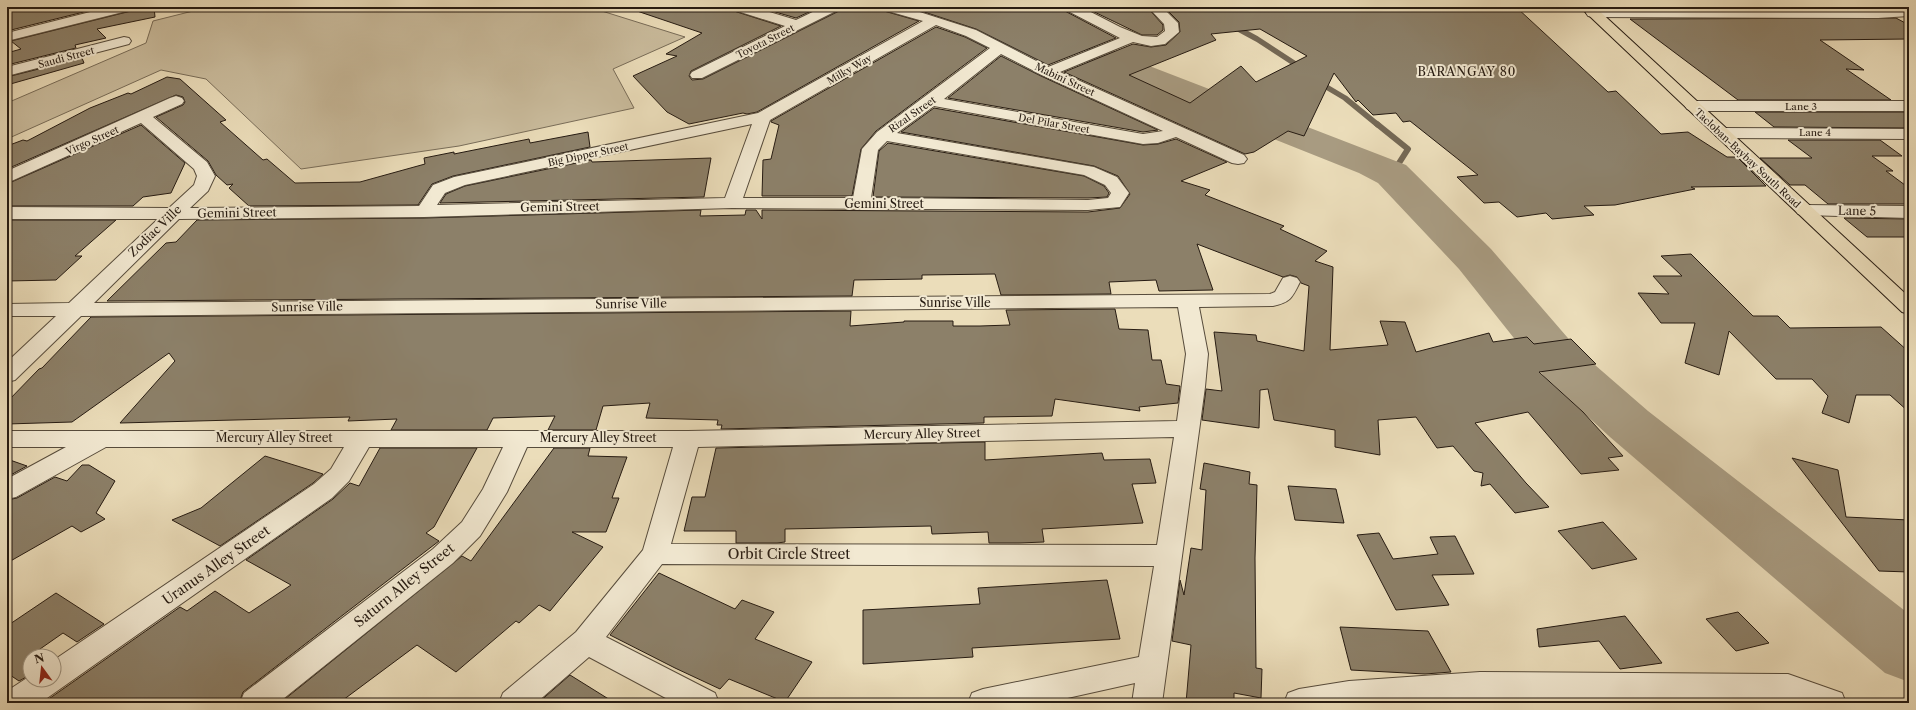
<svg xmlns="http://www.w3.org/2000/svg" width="1916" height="710" font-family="'Libre Caslon Text',serif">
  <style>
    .green { fill: #cabc9d; stroke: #786c58 }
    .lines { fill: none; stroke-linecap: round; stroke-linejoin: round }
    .stream-far1 { stroke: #746855; stroke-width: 5.5 }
    .stream { stroke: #746855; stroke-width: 6 }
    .river { fill: #a89b81; fill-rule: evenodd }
    .building { fill: #8c8069; stroke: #261b12; fill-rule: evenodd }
    .street-casing { stroke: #574c3c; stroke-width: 2 }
    .primary-casing { stroke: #261b12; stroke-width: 2 }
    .street { fill: #f2e9d2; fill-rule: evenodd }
    .primary { fill: #ebddba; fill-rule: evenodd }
    .labels { text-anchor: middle; stroke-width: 4; stroke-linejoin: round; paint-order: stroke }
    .far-street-label { font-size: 10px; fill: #261b12; stroke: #f2e9d2 }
    .far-quarter-label { font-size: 12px; letter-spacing: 1px; fill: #261b12; stroke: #f2e9d2 }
    .street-label { font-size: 12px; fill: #261b12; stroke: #f2e9d2 }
    .near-street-label { font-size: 14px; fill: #261b12; stroke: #f2e9d2 }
  </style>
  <rect width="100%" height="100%" fill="#ebddba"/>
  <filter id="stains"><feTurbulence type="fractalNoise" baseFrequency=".005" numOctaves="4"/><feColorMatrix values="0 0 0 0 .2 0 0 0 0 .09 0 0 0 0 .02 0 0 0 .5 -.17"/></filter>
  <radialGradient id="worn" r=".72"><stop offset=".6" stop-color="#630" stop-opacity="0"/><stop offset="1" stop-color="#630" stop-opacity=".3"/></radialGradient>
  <path class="green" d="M209,7H589L685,37L613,69L634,108L459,146L301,169L206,79L161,70L7,139V103L146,43L153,21Z"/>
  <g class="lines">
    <path class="stream-far1" d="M1233,26L1257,39L1303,69
      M1318,82L1345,98L1378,125"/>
    <path class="stream" d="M1377,124L1408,149L1392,174"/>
    <path class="river" d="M1099,46L1111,49L1152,67L1406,165L1491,249L1580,352L1648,411L1909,614V682L1885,673L1610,437L1544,376L1459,269L1378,183L1359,173L1128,81L1087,63L1082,56L1087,49Z"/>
  </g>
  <path class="building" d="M7,7H104L7,31Z
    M134,7H154L155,17L97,29L106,38L75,45L76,48L7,65V53L21,49L11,41L131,11Z
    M637,7H731L734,11L781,26L691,71L689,76L692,80L703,79L839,11L841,7H881L884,11L919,21L757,112L747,114L743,113L689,124L667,112L633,76L677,56L666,54L702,33L637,11Z
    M758,7H820L796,18Z
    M909,7H1063L1065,11L1116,38L1048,65L976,29Z
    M1084,7H1147L1163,25V30L1157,35H1142Z
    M1164,7H1516L1608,92L1616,91L1661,134L1688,132L1727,157H1737L1766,186L1691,187L1695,189L1615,205L1584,206L1594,215L1552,219L1546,213L1517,217L1499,202L1484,203L1457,177L1478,175L1410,121L1403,122L1396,113L1373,115L1358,100L1356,102L1334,73L1304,136L1288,131L1254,152L1245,154L1064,72L1133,44L1151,47L1166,45L1180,32L1179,22ZM1260,29L1307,56L1256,82L1241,66L1190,103L1129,75L1216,40L1211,34Z
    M1616,7H1876L1879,8H1616Z
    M1896,18L1909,25V39L1820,40L1864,70L1846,69L1891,100H1738L1630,19Z
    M936,27L965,37L987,48L876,131L861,149L852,196H762L763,160L771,159L779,125L771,122V121Z
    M1001,56L1041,76L1158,130L1143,132L948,98Z
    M82,58L84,63L7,85V77Z
    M167,77L180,79L226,120L220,122L263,160L267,159L295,183L360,182L425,164L424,158L454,152V154L529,139L530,143L588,132L590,147L453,176L432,184L418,205L249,206L229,188L233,184L227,185L216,175L208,161L156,117L183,105L185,102L183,97L176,95L7,169V146L23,140L27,141L90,108L128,93L131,94Z
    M934,108L1143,145L1158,144L1176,139L1227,162L1181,181L1210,190L1205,195L1284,226L1280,229L1327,251L1315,261L1333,267L1330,350L1388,345L1380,321L1405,322L1416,352L1489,333L1493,342L1527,337L1534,344L1571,339L1596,364L1539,372L1583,412L1623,456L1608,458L1619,470L1581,474L1528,412L1475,423L1526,483L1549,507L1515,513L1490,484L1481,486L1483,473L1474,471L1453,446L1437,448L1416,417L1378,420L1380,455L1335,447V430L1274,420L1268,389L1260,390L1259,428L1202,420L1206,389L1222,391L1214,332L1256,335L1257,341L1304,351L1309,286L1301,283L1297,277L1290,275L1283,277L1197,244L1213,290L1159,291L1156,280L1109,282L1111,294L1001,295L995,274L922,275V279L854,280L852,296L107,301L166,243L176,242L197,220L424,218L701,210L700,216L745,215L746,210H756L762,219V210L1088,212L1120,208L1130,194L1118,176L1094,166L901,132Z
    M1755,112H1909V128L1774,127Z
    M141,125L185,163L171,193L143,197L133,206H7V184Z
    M1788,140H1880L1902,156H1872L1893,171H1886L1909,188V204H1828L1805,185H1790L1760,158H1812Z
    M888,143L1084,176L1104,186L1109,193L1107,197L1088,198L873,197L879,151Z
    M711,158L704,197L440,203L446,194L465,186L591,160L592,162Z
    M1844,218L1909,219V237H1867Z
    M7,220H116L75,256H82L56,280L7,281Z
    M1691,254L1753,316H1778L1790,328L1881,327L1909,352V412L1890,395H1856L1849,423L1822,413L1828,396L1812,379H1776L1729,331L1719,375L1685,363L1695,323H1661L1638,293L1669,294L1653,276H1682L1661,256Z
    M1115,309L1119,329L1148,330L1152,360H1161L1166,384L1180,386L1178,403L1139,407L1140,411L1055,399L1052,416L984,417V423L721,429L722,425H717L718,420L646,418L650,403L603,406L596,430H548L555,416L493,418L487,430H391L397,419L348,421L350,417L120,423L175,361L169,353L72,422L7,424V402L39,369L42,368L91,317L851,311L850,326L904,322V321H953V326H980L1010,325L1006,310Z
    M985,442V460L1102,453L1104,460L1150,459L1156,483L1132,484L1143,523L1042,529L1044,542L1019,543H989L988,532L932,534L931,526L785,529V542L777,543H736V531H684L692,497H705L716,448Z
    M380,448H477L434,527L426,533L439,541L243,692L239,703H43L180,607L187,611L215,591L249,613L291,585L246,560L333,499L350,483L359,486Z
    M554,448H590L588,456L627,457L612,498H619L606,532H572L603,547L550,611L539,605L519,623L516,621L456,672L417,645L339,703H280L462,556L471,561Z
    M265,456L323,474L313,483L220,546L172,520L201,508Z
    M1792,458L1838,470L1846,517L1909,520V572L1879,571Z
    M7,459L27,466L7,477Z
    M1204,463L1250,472L1249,484L1257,485L1255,558L1256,668L1262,669L1261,698L1234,693V703H1186L1191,645L1172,641L1180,580L1184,595L1191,548L1202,550L1206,490L1200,489Z
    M82,465H89L115,481L96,513L105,519L81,532L72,526L7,563V500L17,498L55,477L67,481Z
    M1288,486L1336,489L1344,523L1295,520Z
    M1603,522L1637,559L1592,569L1558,531Z
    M1379,533L1393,559L1438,554L1430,537L1455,536L1474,574L1432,575L1449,605L1396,610L1357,535Z
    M659,573L735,609L742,600L774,612L755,639L812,662L785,702L729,679L720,689L675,668L610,635Z
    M1107,580L1120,639L972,648L973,657L863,664V610L980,604L978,588Z
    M56,593L104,624L77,642L63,633L30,656V675L19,681L7,673V626Z
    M1738,612L1769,643L1736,651L1706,619Z
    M1625,616L1662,663L1620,669L1599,641L1539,647L1537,629Z
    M1340,627L1428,631L1451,672L1425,674L1351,670Z
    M570,675L615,703H538Z"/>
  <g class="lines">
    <g class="street-casing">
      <path id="street" d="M110,7H133L131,10L7,41V33Z
        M732,7H753L796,20L823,7H840L838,10L702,78H692L690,75L692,72L785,26L734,10Z
        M882,7H904L976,30L1048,67L1120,38L1066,10L1064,7H1081L1120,27L1142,36L1157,37L1165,31L1164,24L1148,7H1162L1178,23L1179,32L1165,44L1151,46L1133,42L1060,72L1244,155L1247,159L1244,163L1238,164L1232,163L1176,137L1158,143L1143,144L934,106L897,133L1094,167L1117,177L1129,193L1120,207L1088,210L732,208L424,217L179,219L94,303L1270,294L1275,292L1283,278L1290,276L1297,278L1300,282C1292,298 1291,302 1273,306L1199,307L1208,354L1205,387L1162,703H1132L1135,683L1045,703H968L972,693L983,689L1139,657L1154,566L662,564L606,637L715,693L719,703H675L589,657L536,703H499L503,693L576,632L643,550L673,447H527L507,492L480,536L453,563L278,703H240L244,693L433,549L462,522L483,489L503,447H369L349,481L332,498L40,703H7V691L30,676V680H54V660L314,484L331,469L344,447H106L16,497L7,499V479L66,447H7V431H688L1177,421L1186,354L1178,307L81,316L15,380L7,382V362L56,316H7V304L69,303L158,219H7V207L169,208L194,185L197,176L194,169L141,123L7,183V171L170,98L176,96L182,98L184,101L182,104L153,117L207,162L215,176L208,191L190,208L419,206L433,185L454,177L758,113L923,21L884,10ZM936,25L966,36L990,48L877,132L862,149L853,198H743L770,120ZM1001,54L1042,75L1163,131L1143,134L944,99ZM752,124L725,198L437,205L445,193L465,185ZM887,141L1084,175L1105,185L1111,193L1108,198L1088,200L871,198L878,150ZM1174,437L1157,545L671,544L698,447Z
        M1909,8V16L1878,18L1593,17L1588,16L1586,13L1588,10L1593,9L1878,10Z
        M124,37L129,38L131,41L129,44L7,76V67Z
        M1693,101H1909V111H1693L1687,109L1685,106L1687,103Z
        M1722,128L1909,129V139L1722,138L1716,136L1714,133L1716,130Z
        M1804,205L1909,206V218L1804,215L1798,214L1795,210L1798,206Z
        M1480,672L1788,674L1842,693L1846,703H1795L1787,700L1480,698L1412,703H1284L1288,693L1299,689L1349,681Z"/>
    </g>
    <g class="primary-casing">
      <path id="primary" d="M1580,7H1595L1909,297V314L1902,312Z"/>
    </g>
    <use href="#street" class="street"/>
    <use href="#primary" class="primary"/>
  </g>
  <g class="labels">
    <g class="far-street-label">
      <text transform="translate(765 41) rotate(-27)" y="4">Toyota Street</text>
      <text transform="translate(66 57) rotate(-15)" y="4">Saudi Street</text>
      <text transform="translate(849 69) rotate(-30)" y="4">Milky Way</text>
      <text transform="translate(1065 79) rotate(25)" y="4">Mabini Street</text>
      <text x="1801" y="110">Lane 3</text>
      <text transform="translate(912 114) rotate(-35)" y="4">Rizal Street</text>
      <text transform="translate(1054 123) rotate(10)" y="4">Del Pilar Street</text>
      <text x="1815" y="136">Lane 4</text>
      <text transform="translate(92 140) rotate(-24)" y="4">Virgo Street</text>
      <text transform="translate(588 154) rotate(-12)" y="4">Big Dipper Street</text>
      <text transform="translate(1748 158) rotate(43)" y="4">Tacloban-Baybay South Road</text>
    </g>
    <g class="far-quarter-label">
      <text x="1467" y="76">BARANGAY 80</text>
    </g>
    <g class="street-label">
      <text x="884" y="208">Gemini Street</text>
      <text transform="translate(560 207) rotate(-1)" y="4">Gemini Street</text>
      <text transform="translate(1857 211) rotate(1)" y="4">Lane 5</text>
      <text transform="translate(237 213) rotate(-1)" y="4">Gemini Street</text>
      <text transform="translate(155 231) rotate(-44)" y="4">Zodiac Ville</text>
      <text x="955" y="307">Sunrise Ville</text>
      <text transform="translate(631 304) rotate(-1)" y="4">Sunrise Ville</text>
      <text transform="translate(307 307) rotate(-1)" y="4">Sunrise Ville</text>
      <text transform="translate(922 434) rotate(-1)" y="4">Mercury Alley Street</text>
      <text x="274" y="442">Mercury Alley Street</text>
      <text x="598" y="442">Mercury Alley Street</text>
    </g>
    <g class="near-street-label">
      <text x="789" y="559">Orbit Circle Street</text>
      <text transform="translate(216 565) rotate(-35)" y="5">Uranus Alley Street</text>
      <text transform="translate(404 585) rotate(-39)" y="5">Saturn Alley Street</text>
    </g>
  </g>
  <rect width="1916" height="710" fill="none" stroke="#ebddba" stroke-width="24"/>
  <rect x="8" y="8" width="1900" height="694" fill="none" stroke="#261b12" stroke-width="2"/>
  <rect x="12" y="12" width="1892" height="686" fill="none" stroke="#261b12"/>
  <g transform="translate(42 668) rotate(345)"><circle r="19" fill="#f2e9d2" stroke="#a09785"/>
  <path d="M0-3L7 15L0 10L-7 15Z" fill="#8f2418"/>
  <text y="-6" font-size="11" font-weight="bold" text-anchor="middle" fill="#261b12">N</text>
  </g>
  <rect width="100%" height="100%" filter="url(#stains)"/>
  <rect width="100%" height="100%" fill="url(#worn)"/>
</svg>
